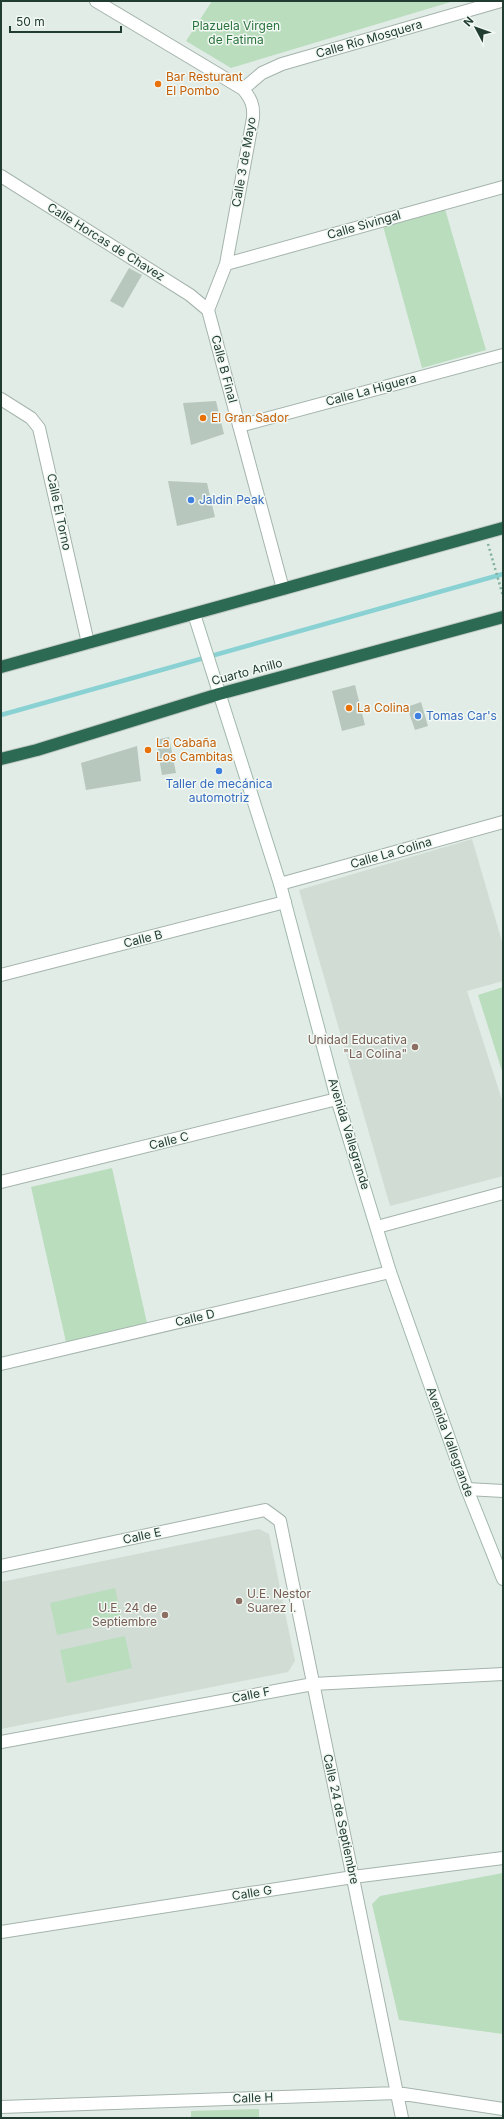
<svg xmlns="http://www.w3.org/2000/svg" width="504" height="2119" font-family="Inter,sans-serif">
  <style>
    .built { fill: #d0dcd4 }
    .green { fill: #baddbe }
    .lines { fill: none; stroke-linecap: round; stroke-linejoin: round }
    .stream { stroke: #89d1d2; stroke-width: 4.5 }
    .building { fill: #b7c7be }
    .street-casing { stroke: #a4b4ac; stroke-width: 14 }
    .secondary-casing { stroke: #a0b8ac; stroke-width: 14 }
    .highway-casing { stroke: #c1c9c6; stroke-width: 14 }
    .path { stroke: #82b09b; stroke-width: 2.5; stroke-dasharray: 2 3; stroke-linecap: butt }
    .street { stroke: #fff; stroke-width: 12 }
    .secondary { stroke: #fff; stroke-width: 12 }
    .highway { stroke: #2d6a54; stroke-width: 12 }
    .food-dot { fill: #e8710a; stroke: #f2f8f4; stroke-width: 1.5 }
    .shop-dot { fill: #3f7fe0; stroke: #f2f8f4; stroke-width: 1.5 }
    .education-dot { fill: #8d6e63; stroke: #f2f8f4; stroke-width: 1.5 }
    .labels { text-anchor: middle; stroke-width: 3; stroke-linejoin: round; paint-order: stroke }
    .park-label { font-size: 12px; fill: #2b743d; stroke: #f2f8f4 }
    .street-label { font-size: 12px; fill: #213d32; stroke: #f2f8f4 }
    .food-label { font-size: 12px; fill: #c56008; stroke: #f2f8f4; text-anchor: start }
    .shop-label { font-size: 12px; fill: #366cbe; stroke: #f2f8f4; text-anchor: start }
    .education-label { font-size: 12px; fill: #785e54; stroke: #f2f8f4; text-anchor: end }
  </style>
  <rect width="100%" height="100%" fill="#e1ece6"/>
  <path class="built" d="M472,839L503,945V981L467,991L503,1103V1176L390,1206L299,890Z
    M259,1529L269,1534L295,1661L288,1672L1,1729V1582Z"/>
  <path class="green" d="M212,1H454L231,68L186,41Z
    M445,209L486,350L422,368L383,226Z
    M503,987V1074L478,995Z
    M112,1168L147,1323L66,1342L31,1187Z
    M115,1588L122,1621L57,1635L50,1603Z
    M125,1636L132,1668L67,1683L60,1650Z
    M503,1873V2034L399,2020L372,1904L380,1896Z
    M259,2109V2118H191V2111Z"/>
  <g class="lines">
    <path class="stream" d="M1,715L503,574"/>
  </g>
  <path class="building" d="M129,268L142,275L123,308L110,301Z
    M216,401L224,434L191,445L183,403Z
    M168,481L207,483L215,517L177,526Z
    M355,685L365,725L342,731L332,691Z
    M421,702L428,726L415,730L407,707Z
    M169,737L176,773L162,775L156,740Z
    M137,746L141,781L86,790L81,763Z"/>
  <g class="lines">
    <g class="street-casing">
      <path id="street" d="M96,1L243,89C251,99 254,105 253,118L226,264L208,310
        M243,89L262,73L282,64L501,1
        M1,176L190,295L208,310L283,589
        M226,264L503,187
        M1,399L31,418L39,428L88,643
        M239,426L503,355
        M280,884L503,822
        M1,975L285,902
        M1,1182L337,1099
        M377,1227L503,1193
        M1,1364L390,1272
        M467,1489L503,1491
        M1,1566L265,1510L280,1521L402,2118
        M1,1742L313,1684L503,1674
        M1,1932L353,1877L503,1858
        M1,2107L397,2093L503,2109"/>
    </g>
    <g class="secondary-casing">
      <path id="secondary" d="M194,614L280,884L337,1099L390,1272L467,1489L503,1579"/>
    </g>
    <g class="highway-casing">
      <path id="highway" d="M1,667L503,528
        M1,759L37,750L219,694L503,617"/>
    </g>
    <path class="path" d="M488,544L503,596"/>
    <use href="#street" class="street"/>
    <use href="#secondary" class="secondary"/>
    <use href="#highway" class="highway"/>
  </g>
  <g class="food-dot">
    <circle cx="158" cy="84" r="4"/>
    <circle cx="203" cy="418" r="4"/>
    <circle cx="349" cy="708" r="4"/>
    <circle cx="148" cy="750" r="4"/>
  </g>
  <g class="shop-dot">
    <circle cx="191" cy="500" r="4"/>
    <circle cx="418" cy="716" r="4"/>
    <circle cx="219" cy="771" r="4"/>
  </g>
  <g class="education-dot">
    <circle cx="415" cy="1047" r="4"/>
    <circle cx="239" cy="1601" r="4"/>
    <circle cx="165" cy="1615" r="4"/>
  </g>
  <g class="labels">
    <g class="park-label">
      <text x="236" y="30">Plazuela Virgen<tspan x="236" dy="14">de Fatima</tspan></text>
    </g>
    <g class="street-label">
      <text transform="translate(369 39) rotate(-16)" y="4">Calle Río Mosquera</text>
      <text transform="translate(244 162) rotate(-80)" y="4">Calle 3 de Mayo</text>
      <text transform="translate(364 225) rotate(-16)" y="4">Calle Sivingal</text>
      <text transform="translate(106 242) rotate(32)" y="4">Calle Horcas de Chavez</text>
      <text transform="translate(224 369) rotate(75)" y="4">Calle B Final</text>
      <text transform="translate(371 390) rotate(-15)" y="4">Calle La Higuera</text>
      <text transform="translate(59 512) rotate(78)" y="4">Calle El Torno</text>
      <text transform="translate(247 672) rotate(-15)" y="4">Cuarto Anillo</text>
      <text transform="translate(391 853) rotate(-16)" y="4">Calle La Colina</text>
      <text transform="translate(143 939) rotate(-14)" y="4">Calle B</text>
      <text transform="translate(349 1134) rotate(73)" y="4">Avenida Vallegrande</text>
      <text transform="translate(169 1141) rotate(-14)" y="4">Calle C</text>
      <text transform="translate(195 1318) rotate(-13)" y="4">Calle D</text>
      <text transform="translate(450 1442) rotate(70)" y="4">Avenida Vallegrande</text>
      <text transform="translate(142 1536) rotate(-12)" y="4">Calle E</text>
      <text transform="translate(251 1695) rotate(-11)" y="4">Calle F</text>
      <text transform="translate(341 1819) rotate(78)" y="4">Calle 24 de Septiembre</text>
      <text transform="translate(252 1893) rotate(-9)" y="4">Calle G</text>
      <text transform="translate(253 2098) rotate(-2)" y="4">Calle H</text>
    </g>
    <g class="food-label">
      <text x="166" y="81">Bar Resturant<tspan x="166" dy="14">El Pombo</tspan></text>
      <text x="211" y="422">El Gran Sador</text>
      <text x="357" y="712">La Colina</text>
      <text x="156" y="747">La Cabaña<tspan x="156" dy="14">Los Cambitas</tspan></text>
    </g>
    <g class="shop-label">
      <text x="199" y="504">Jaldin Peak</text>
      <text x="426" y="720">Tomas Car's</text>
      <text x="219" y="788" text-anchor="middle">Taller de mecánica<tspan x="219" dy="14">automotriz</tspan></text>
    </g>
    <g class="education-label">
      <text x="407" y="1044">Unidad Educativa<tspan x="407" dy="14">"La Colina"</tspan></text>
      <text x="247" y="1598" text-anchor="start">U.E. Nestor<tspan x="247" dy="14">Suarez I.</tspan></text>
      <text x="157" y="1612">U.E. 24 de<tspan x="157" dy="14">Septiembre</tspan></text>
    </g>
  </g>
  <rect width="504" height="2119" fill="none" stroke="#213d32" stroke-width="4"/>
  <g transform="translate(476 28) rotate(311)" stroke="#f2f8f4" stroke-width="3" paint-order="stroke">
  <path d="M0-3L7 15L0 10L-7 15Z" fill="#213d32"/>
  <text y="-6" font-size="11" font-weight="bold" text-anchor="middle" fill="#213d32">N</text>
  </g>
  <path d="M10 26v6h111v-6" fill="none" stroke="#213d32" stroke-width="2"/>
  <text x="16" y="26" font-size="12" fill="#213d32" stroke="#f2f8f4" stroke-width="3" paint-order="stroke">50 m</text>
</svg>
